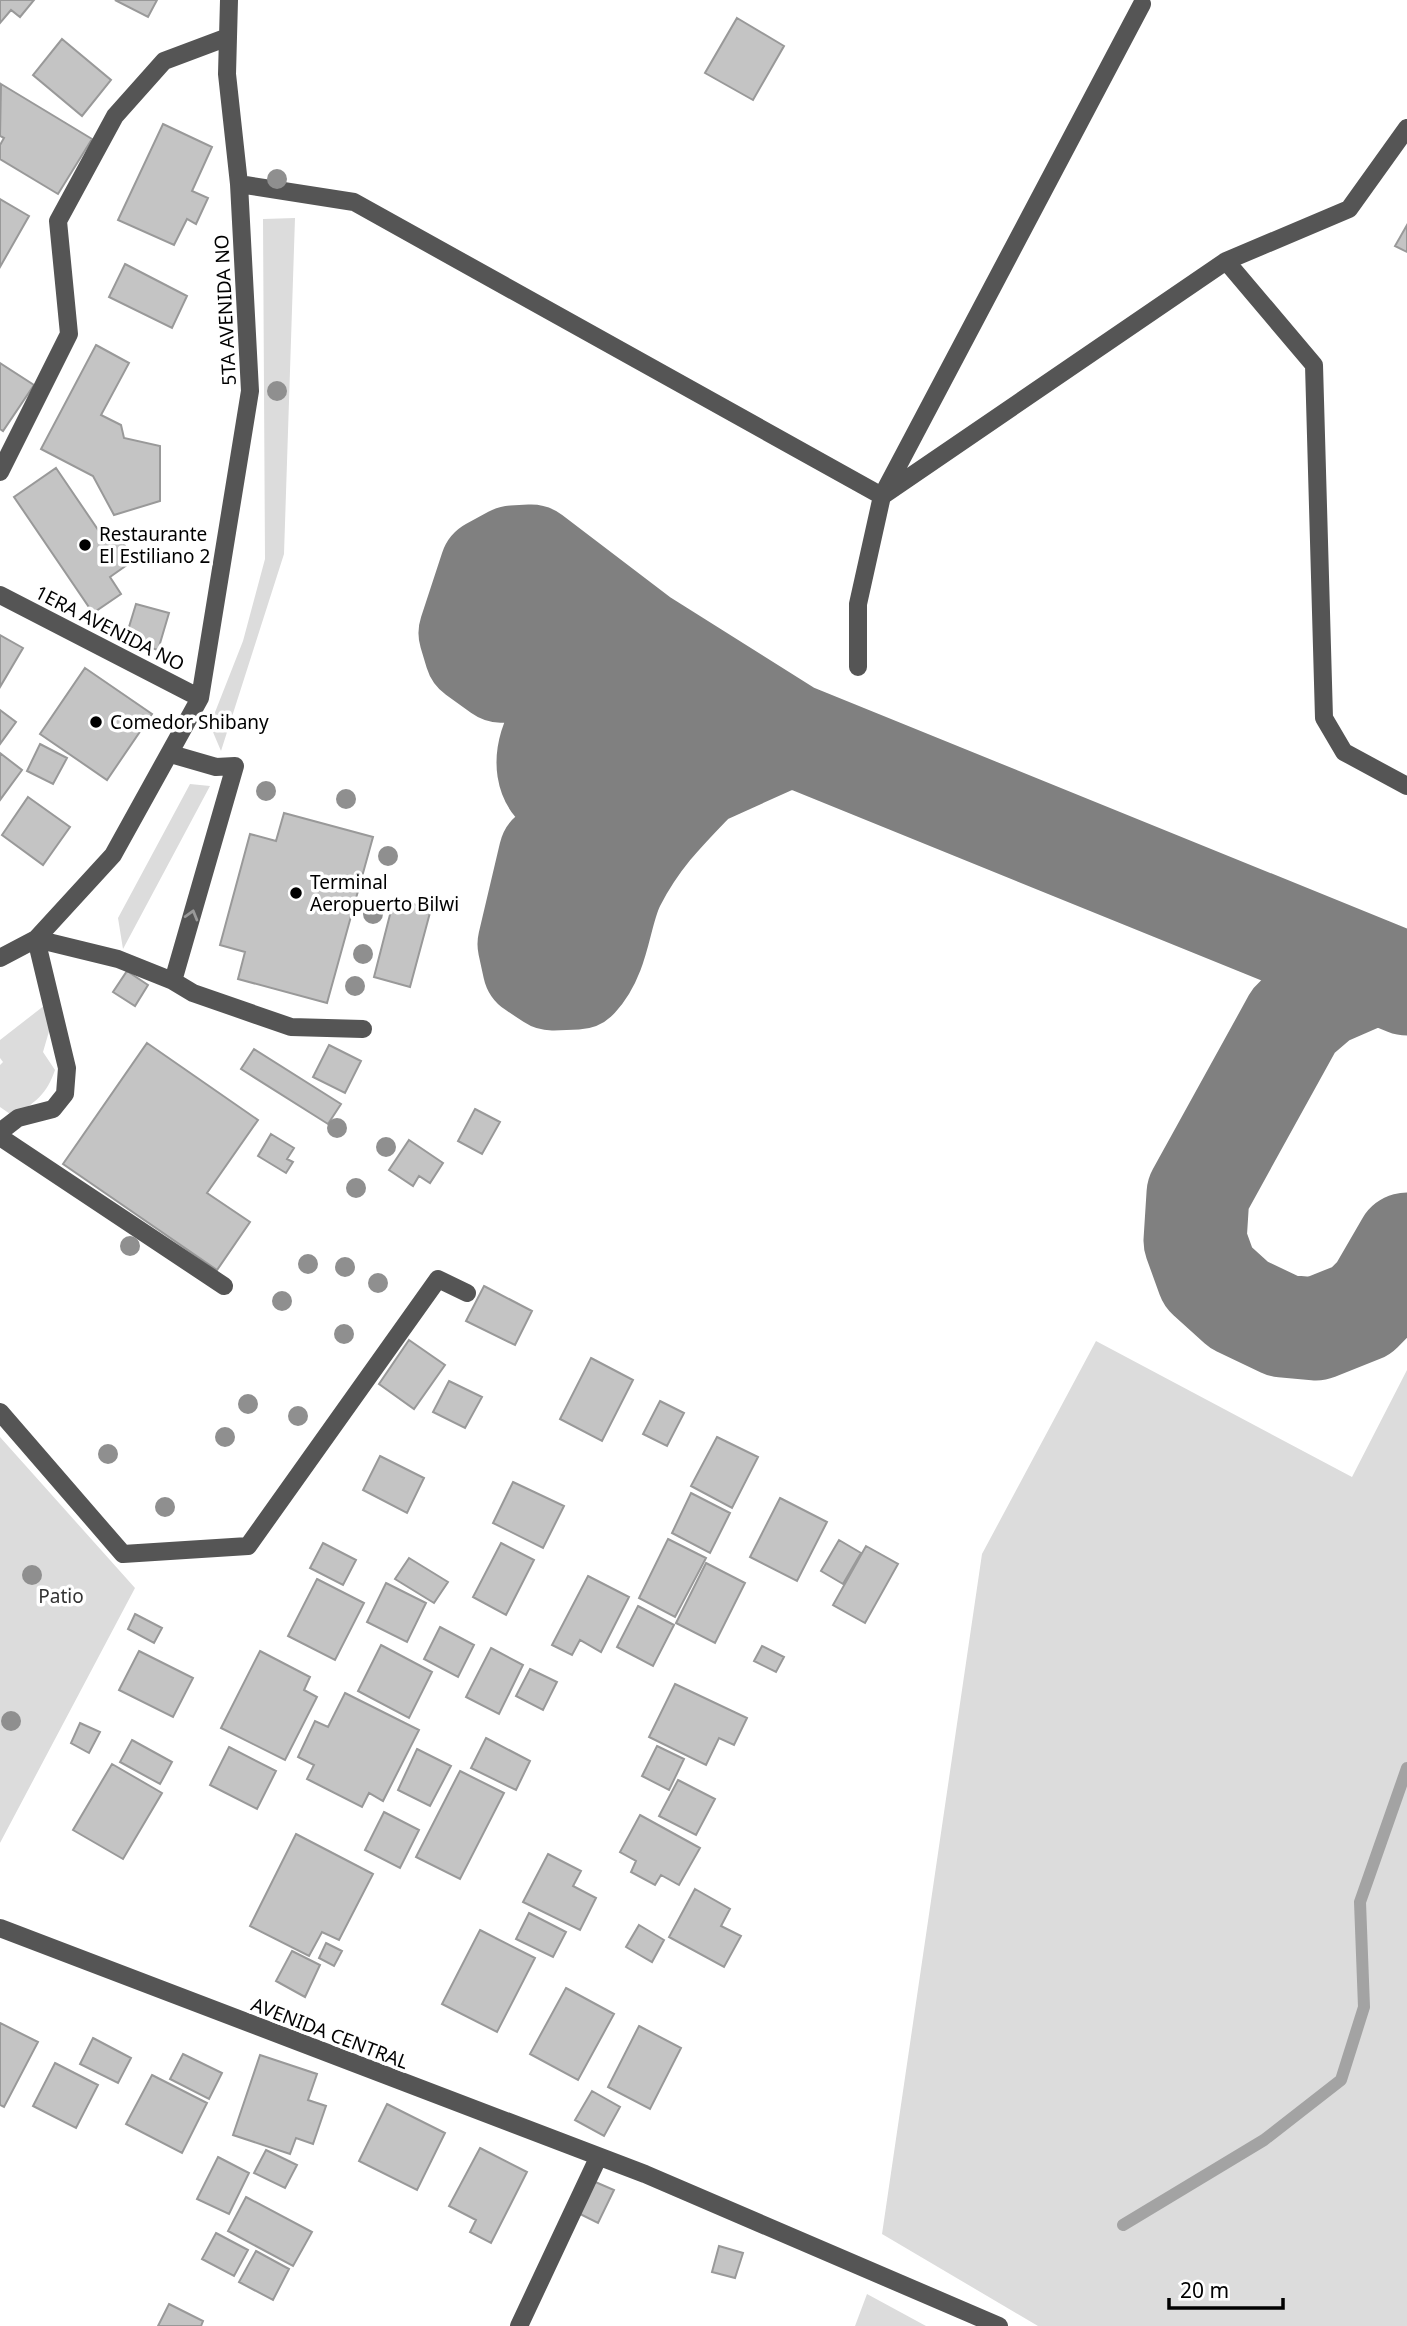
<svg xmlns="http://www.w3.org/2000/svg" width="1407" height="2326" font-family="'Noto Sans',sans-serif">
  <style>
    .green { fill: #dcdcdc }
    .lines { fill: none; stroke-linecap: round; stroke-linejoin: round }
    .stream { stroke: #a3a3a3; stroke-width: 12 }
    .taxiway { stroke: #808080; stroke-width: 103 }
    .building { fill: #c4c4c4; stroke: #999; stroke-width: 2 }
    .minor { stroke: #555; stroke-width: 18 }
    .tree { fill: #8f8f8f }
    .oneway { stroke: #999 }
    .poi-dot { fill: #000; stroke: #fff; stroke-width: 2.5 }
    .labels { text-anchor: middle; stroke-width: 7; stroke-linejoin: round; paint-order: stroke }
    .street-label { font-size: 19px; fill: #000; stroke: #fff }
    .poi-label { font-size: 19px; fill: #000; stroke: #fff; text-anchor: start }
    .park-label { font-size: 19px; fill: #333; stroke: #fff }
  </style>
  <rect width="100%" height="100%" fill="#fff"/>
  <path class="green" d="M295,218L284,554L221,751L210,725L243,641L265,559L263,219Z
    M190,784L210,786L123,949L118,918Z
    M45,1005L50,1028L43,1052L55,1070C47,1094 35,1103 13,1116L0,1107V1065L3,1062L0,1058V1040Z
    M1096,1341L1352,1477L1407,1370V2326H1038L882,2234L982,1554Z
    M0,1437L135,1588L0,1843Z
    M867,2294L926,2326H855Z"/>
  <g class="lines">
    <path class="stream" d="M1123,2225L1264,2140L1341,2080L1364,2007L1360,1902L1407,1768"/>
    <path class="taxiway" d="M640,639L501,671L476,653L470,633L491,569L513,557L531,556L640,639L791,734L698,776L550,855L529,944L534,967L552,979L577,978C600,953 599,913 614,883C637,838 663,812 698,776
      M657,735L615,760L583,795C539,794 542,751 562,723L700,724L791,734L1407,984
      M1377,972L1322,996L1294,1020L1198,1194L1195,1241L1208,1277L1239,1305L1283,1326L1316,1329L1361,1311L1378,1294L1407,1244"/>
  </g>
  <path class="building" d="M0,0H34L20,17L11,10L0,23Z
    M115,0H157L148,17Z
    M737,18L784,46L753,100L705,73Z
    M62,39L111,80L82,116L33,75Z
    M1,84L92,139L58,194L0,159V145L4,138L0,136Z
    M163,124L212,147L192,191L208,198L196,224L187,219L174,245L118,220Z
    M0,199L29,216L0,267Z
    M1407,225V252L1395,246Z
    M125,264L187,296L172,328L109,297Z
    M96,345L129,363L101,415L121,425L124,438L160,446V501L114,515L93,476L41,449Z
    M0,363L34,385L3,431L0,429Z
    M56,468L105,540L116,532L134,560L110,577L121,594L93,613L14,497Z
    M136,604L169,613L158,650L125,640Z
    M0,635L23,648L0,687Z
    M85,668L152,714L107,780L40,734Z
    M0,710L16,722L0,744Z
    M40,744L67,758L53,784L27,771Z
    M0,753L22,770L0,800Z
    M28,797L70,827L43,865L2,835Z
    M284,813L373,837L327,1003L238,979L245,952L220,945L250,834L276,841Z
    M394,899L431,909L410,987L374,977Z
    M127,971L148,985L135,1006L113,992Z
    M147,1043L258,1120L207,1193L250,1222L217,1270L63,1164Z
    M329,1045L361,1061L345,1093L313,1077Z
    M254,1049L341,1104L328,1124L241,1069Z
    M475,1109L500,1122L482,1154L458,1141Z
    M271,1134L294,1148L287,1159L293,1162L286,1173L258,1156Z
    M409,1140L443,1163L430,1183L419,1176L413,1186L389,1170Z
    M484,1286L532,1311L515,1345L466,1321Z
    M409,1340L445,1365L414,1409L379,1384Z
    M591,1358L633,1380L602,1441L560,1419Z
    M449,1381L482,1397L465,1428L433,1412Z
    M660,1401L684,1413L667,1446L643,1434Z
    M717,1437L758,1457L732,1508L691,1486Z
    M380,1456L424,1478L407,1513L363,1490Z
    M513,1482L564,1506L543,1548L493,1523Z
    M691,1493L730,1513L710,1553L672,1533Z
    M780,1498L827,1522L797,1581L750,1557Z
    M668,1539L706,1558L675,1617L639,1598Z
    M839,1540L861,1553L843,1584L821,1571Z
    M323,1543L356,1560L343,1585L310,1568Z
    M501,1543L534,1560L506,1615L473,1597Z
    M866,1546L898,1564L865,1623L833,1605Z
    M409,1558L448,1582L434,1603L395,1579Z
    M706,1563L745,1583L715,1643L676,1623Z
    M588,1576L629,1597L601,1652L580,1640L572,1655L552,1645Z
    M317,1579L364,1603L335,1660L288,1636Z
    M386,1583L426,1603L407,1642L367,1622Z
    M638,1606L674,1625L653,1666L617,1647Z
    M135,1614L162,1628L154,1643L128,1629Z
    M440,1627L474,1645L458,1677L424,1659Z
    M381,1645L432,1672L409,1718L358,1691Z
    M762,1646L784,1657L776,1672L754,1661Z
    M491,1648L523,1665L499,1714L466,1697Z
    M139,1651L193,1678L173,1717L119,1690Z
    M260,1651L310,1677L304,1690L317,1697L285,1760L221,1728Z
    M530,1669L557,1682L543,1710L516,1696Z
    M675,1684L747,1718L734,1745L719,1738L706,1765L649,1737Z
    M345,1693L419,1730L383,1801L369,1793L362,1807L307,1779L314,1765L298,1757L315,1721L328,1727Z
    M80,1723L100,1732L89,1753L71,1743Z
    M486,1738L530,1761L516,1790L471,1768Z
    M132,1740L172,1762L160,1784L120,1762Z
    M657,1746L684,1759L669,1790L642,1776Z
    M229,1747L276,1771L257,1809L210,1785Z
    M417,1749L451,1766L430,1806L398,1790Z
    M112,1764L162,1793L123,1859L73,1830Z
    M460,1771L504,1793L460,1879L416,1857Z
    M678,1780L715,1799L696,1835L659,1816Z
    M384,1812L419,1830L400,1868L365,1850Z
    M640,1815L700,1848L679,1885L661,1875L655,1885L631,1872L636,1861L620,1852Z
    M296,1834L373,1874L339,1940L322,1932L309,1956L250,1926Z
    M548,1854L581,1871L573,1886L596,1898L580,1930L523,1902Z
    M695,1889L730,1909L721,1926L741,1936L724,1967L669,1937Z
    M529,1913L566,1932L553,1957L516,1939Z
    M639,1925L664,1940L652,1962L626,1947Z
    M480,1930L535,1958L497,2032L442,2004Z
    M326,1943L342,1951L334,1966L319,1958Z
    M292,1951L320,1965L305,1997L276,1981Z
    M566,1988L614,2014L578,2080L530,2054Z
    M0,2023L38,2042L4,2107L0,2105Z
    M639,2026L681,2048L650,2109L608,2087Z
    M93,2038L131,2058L118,2083L80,2064Z
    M183,2054L222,2073L209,2099L170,2079Z
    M260,2055L317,2074L308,2100L326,2106L313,2144L296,2138L290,2154L233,2135Z
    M55,2063L98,2085L76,2128L33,2106Z
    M152,2075L207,2103L182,2153L126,2124Z
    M592,2091L620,2107L604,2136L575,2120Z
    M387,2104L445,2133L417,2190L359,2161Z
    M480,2148L527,2172L491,2243L470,2232L476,2220L449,2206Z
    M266,2150L297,2165L285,2188L254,2173Z
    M218,2157L249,2173L229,2214L197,2199Z
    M593,2181L614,2190L598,2223L578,2213Z
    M246,2197L312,2232L293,2266L228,2231Z
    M216,2233L248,2250L234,2276L202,2259Z
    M719,2246L743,2253L735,2278L712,2272Z
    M256,2251L289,2269L273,2300L239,2282Z
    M169,2304L203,2321L201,2326H158Z"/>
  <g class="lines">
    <path class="minor" d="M239,184L354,202L882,496L1226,261L1349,209L1407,128
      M1226,261L1314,365L1324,718L1344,752L1407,786
      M0,472L69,334L58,221L115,116L164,61L228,37
      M0,595L200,698
      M858,667V604L882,496L1142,4
      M171,754L216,767L235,766L173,981
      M0,958L36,939L113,855L200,698L250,391L239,184L227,74L229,0
      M0,1132L18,1118L53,1109L65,1094L67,1068L36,939L118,959L173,981L193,993L291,1027L363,1029
      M0,1137L224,1286
      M0,1412L123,1554L248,1546L438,1279L467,1293
      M0,1928L645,2174L999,2326
      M519,2326L598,2158"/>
  </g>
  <g class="tree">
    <circle cx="277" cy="179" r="10"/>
    <circle cx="277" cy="391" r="10"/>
    <circle cx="266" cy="791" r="10"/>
    <circle cx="346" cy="799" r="10"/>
    <circle cx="388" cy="856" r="10"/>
    <circle cx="373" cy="914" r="10"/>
    <circle cx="363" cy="954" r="10"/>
    <circle cx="355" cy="986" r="10"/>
    <circle cx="337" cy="1128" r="10"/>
    <circle cx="386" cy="1147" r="10"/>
    <circle cx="356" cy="1188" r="10"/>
    <circle cx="130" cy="1246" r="10"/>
    <circle cx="308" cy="1264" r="10"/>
    <circle cx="345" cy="1267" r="10"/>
    <circle cx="378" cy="1283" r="10"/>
    <circle cx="282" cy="1301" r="10"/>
    <circle cx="344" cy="1334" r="10"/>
    <circle cx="248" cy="1404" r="10"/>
    <circle cx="298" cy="1416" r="10"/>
    <circle cx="225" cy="1437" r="10"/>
    <circle cx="108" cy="1454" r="10"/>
    <circle cx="165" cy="1507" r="10"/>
    <circle cx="32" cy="1575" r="10"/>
    <circle cx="11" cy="1721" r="10"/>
  </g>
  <defs><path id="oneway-chevron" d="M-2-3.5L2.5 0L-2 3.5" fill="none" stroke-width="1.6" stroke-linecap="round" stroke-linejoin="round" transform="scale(1.75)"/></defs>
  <use class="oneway" href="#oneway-chevron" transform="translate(192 915) rotate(-74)"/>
  <g class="poi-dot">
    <circle cx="85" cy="545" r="7"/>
    <circle cx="96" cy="722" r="7"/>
    <circle cx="296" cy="893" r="7"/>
  </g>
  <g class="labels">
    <g class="street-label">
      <text transform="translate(225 310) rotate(-93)" y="7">5TA AVENIDA NO</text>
      <text transform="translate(110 628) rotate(27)" y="7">1ERA AVENIDA NO</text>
      <text transform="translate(330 2033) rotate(21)" y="7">AVENIDA CENTRAL</text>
    </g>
    <g class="poi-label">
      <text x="99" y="541">Restaurante<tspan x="99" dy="22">El Estiliano 2</tspan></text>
      <text x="110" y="729">Comedor Shibany</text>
      <text x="310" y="889">Terminal<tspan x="310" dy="22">Aeropuerto Bilwi</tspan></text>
    </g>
    <g class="park-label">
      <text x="61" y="1603">Patio</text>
    </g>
  </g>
  <path d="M1169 2298v10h114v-10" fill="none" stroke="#000000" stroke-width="3.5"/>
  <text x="1180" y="2298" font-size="21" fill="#000000" stroke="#ffffff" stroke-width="5" paint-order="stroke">20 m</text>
</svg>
